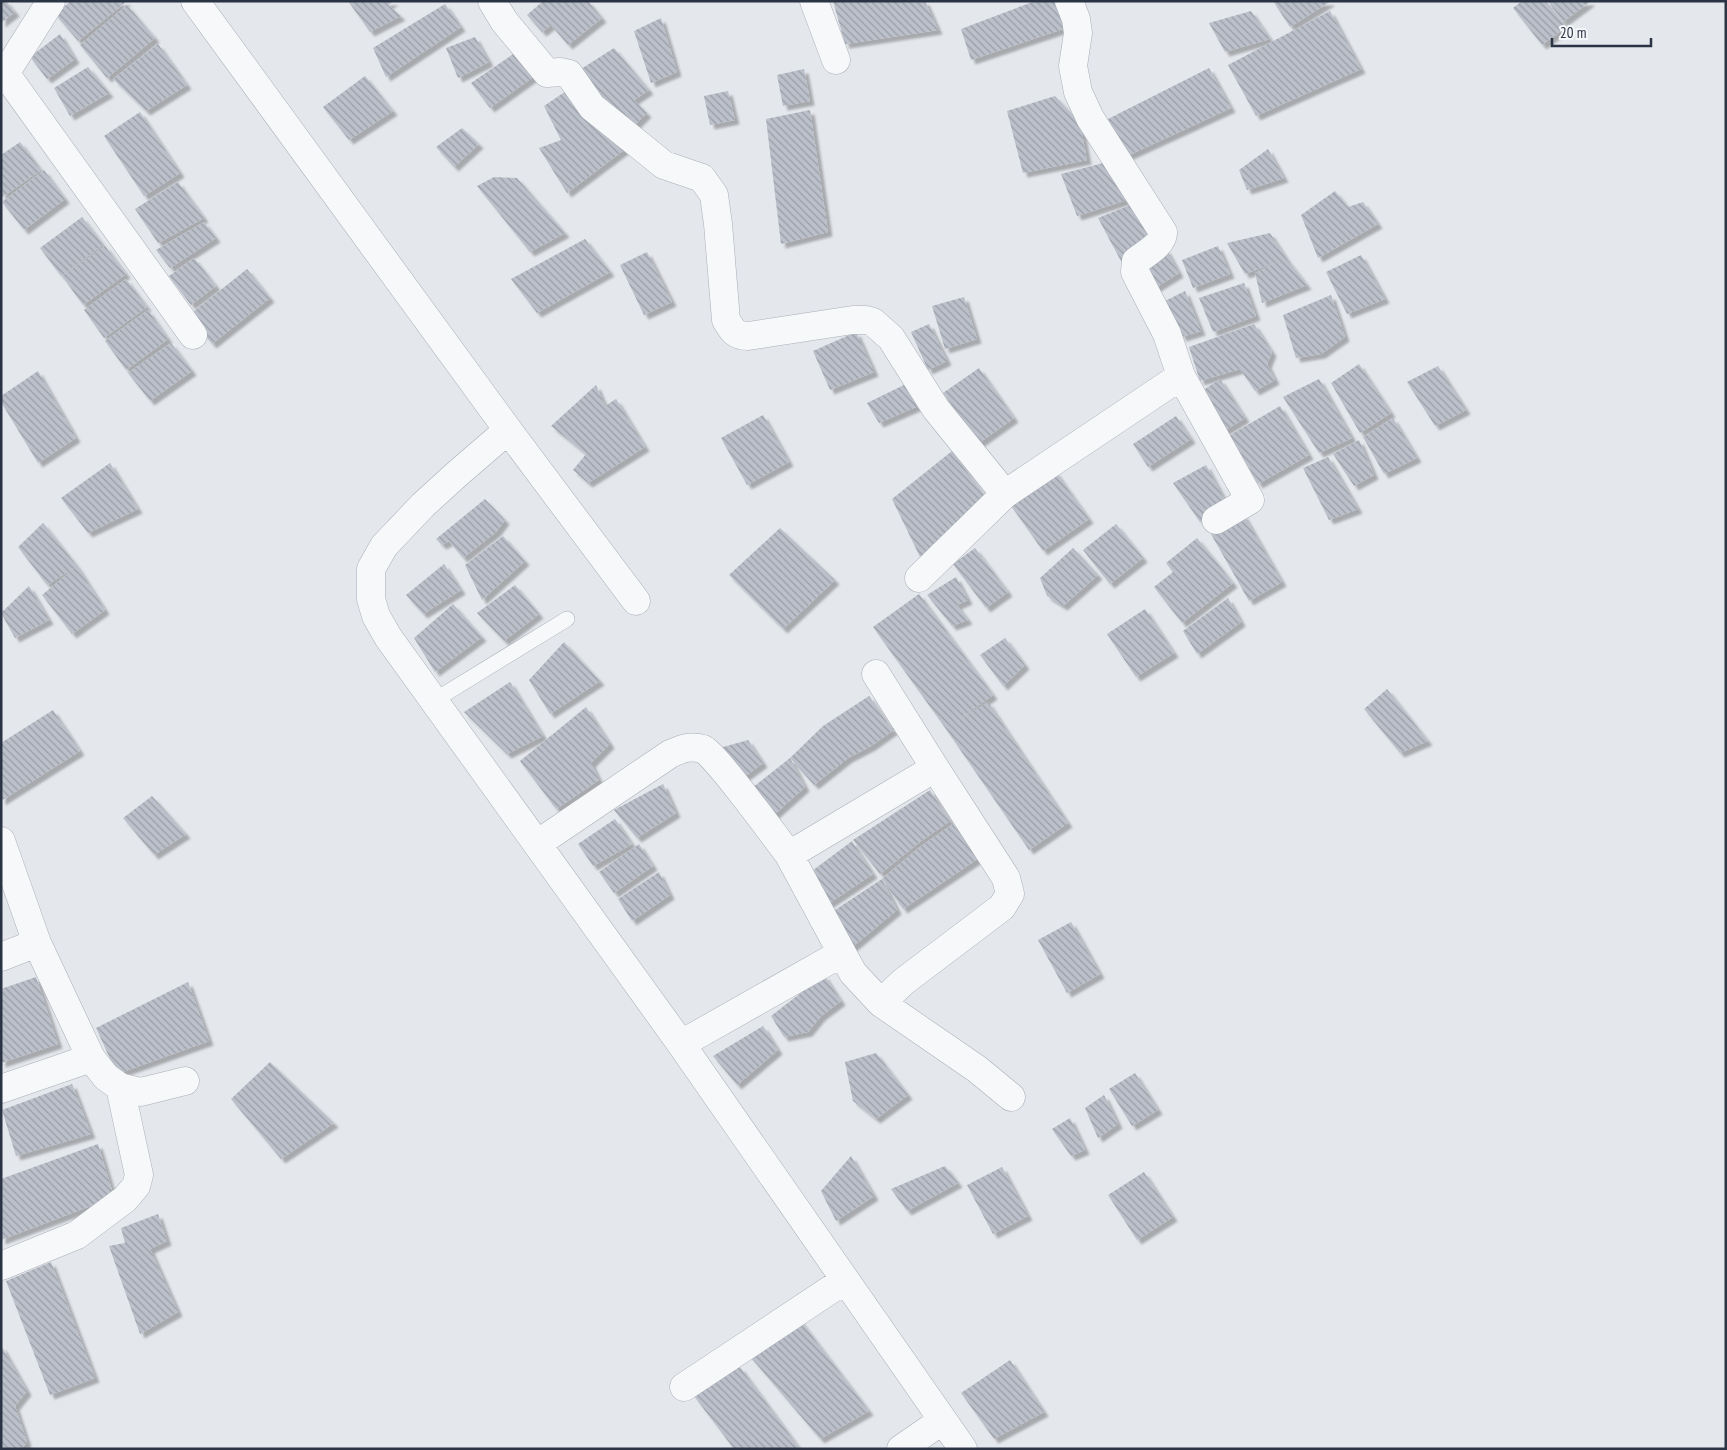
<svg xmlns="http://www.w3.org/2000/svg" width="1727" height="1450" font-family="'PT Sans Narrow',sans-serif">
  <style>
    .building { fill: url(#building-back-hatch); filter: url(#shadow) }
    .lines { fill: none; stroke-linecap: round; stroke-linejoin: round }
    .service-casing { stroke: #a9aeb7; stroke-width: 16 }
    .minor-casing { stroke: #a9aeb7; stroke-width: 29 }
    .service { stroke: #f7f8fa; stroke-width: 15 }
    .minor { stroke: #f7f8fa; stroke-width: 28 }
  </style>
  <defs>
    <pattern id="building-back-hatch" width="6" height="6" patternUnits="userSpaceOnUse" patternTransform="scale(1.25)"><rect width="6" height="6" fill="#bbc0ca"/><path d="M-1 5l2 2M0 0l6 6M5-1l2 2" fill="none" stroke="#989da6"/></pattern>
    <filter id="shadow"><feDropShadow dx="4.5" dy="4.5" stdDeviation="1" flood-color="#0004"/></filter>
  </defs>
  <rect width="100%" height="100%" fill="#e4e7ec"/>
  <path class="building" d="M1,1H6L15,12L1,23Z
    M71,1H127L78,41L55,14Z
    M348,1H394L388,5L401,16L370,32Z
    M543,1H588L602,18L568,45L551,25L542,32L527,15Z
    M833,1H925L938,30L845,44Z
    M1035,1H1057L1066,28L971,60L961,29Z
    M1273,1H1331L1290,27Z
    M1522,1H1546L1566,27L1542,45L1513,8Z
    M1548,1H1591L1563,22Z
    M445,4L461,27L386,77L373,48Z
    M127,5L155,38L107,78L80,45Z
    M1251,11L1270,39L1225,52L1209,23Z
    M1330,11L1361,69L1256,116L1228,65Z
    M661,18L677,72L651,83L634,31Z
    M60,34L75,59L47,79L30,57Z
    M475,37L489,62L458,78L446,48Z
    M158,44L187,85L146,111L113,79Z
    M614,48L649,90L634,100L647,113L631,129L600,106L581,69Z
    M516,52L536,75L490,108L471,83Z
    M88,67L109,93L70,116L54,88Z
    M1209,68L1231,108L1127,156L1108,119Z
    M804,69L810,101L783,106L777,75Z
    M365,76L393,111L349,140L323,107Z
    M569,89L628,147L567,193L539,148L561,140L544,106Z
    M728,91L735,120L710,125L704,96Z
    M1055,96L1080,123L1087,160L1023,173L1007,111Z
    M810,110L828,232L781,244L766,119Z
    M140,112L180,173L144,196L104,136Z
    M462,128L479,144L454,167L436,147Z
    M20,142L41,170L1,198V155Z
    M1268,149L1284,178L1247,190L1239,170Z
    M1111,161L1130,199L1077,216L1061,174Z
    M44,170L65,199L24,230L2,202Z
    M494,177L517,178L565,233L530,252L477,186Z
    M178,182L204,218L158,243L135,209Z
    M1335,191L1348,207L1363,202L1378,224L1318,258L1301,215Z
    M1135,203L1158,234L1122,263L1098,218Z
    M82,217L103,245L61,276L40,248Z
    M204,222L216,238L170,268L156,250Z
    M1270,233L1286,258L1307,285L1262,303L1255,273L1282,260L1245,274L1227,243Z
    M585,239L610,272L537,313L511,279Z
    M105,246L126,274L83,305L62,276Z
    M1218,246L1230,274L1193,288L1182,260Z
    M1166,249L1179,273L1155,288L1142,264Z
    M647,252L672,302L644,315L620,265Z
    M1361,255L1385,299L1347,314L1326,272Z
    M194,258L216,286L191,305L169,276Z
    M247,269L270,298L212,344L189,315Z
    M126,279L147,307L104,338L84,310Z
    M1244,283L1256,316L1213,332L1199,298Z
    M1185,291L1201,331L1182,337L1165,301Z
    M1331,295L1345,337L1321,354L1296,358L1283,315Z
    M964,297L977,339L945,349L932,306Z
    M148,310L168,339L126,370L105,341Z
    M929,324L947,361L928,370L911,332Z
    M1254,324L1272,352L1267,364L1275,380L1255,391L1240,369L1200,381L1189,347Z
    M856,332L874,372L830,390L813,351Z
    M171,343L192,371L150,401L128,373Z
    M1359,364L1391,413L1360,433L1331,383Z
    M1438,366L1466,410L1435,426L1407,382Z
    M979,368L1014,418L979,443L943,393Z
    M38,371L76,438L38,463L1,402V396Z
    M1220,379L1245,418L1221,433L1196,395Z
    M1319,379L1352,438L1319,453L1283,397Z
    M906,384L918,406L879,423L867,403Z
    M596,385L605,406L616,399L645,447L588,483L573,470L586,454L551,426Z
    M1280,406L1309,455L1258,484L1230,435Z
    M763,415L789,462L747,485L721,438Z
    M1176,416L1191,439L1148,467L1133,444Z
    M1393,418L1417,458L1384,474L1363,437Z
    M1359,440L1374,475L1354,486L1333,454Z
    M952,451L988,501L921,559L892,499Z
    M1328,457L1358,509L1329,520L1303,468Z
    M110,463L138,509L88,533L61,498Z
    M1206,465L1228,506L1200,522L1173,483Z
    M1055,471L1089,519L1043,551L1009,503Z
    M485,499L505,520L496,532L463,558L449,541L442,545L436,539Z
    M1243,514L1282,582L1249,601L1211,534Z
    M43,523L77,566L105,610L72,634L42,595L77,566L47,585L18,547Z
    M1116,524L1143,558L1110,584L1083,550Z
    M780,528L835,580L783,629L729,575Z
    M503,536L525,561L482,600L465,565Z
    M1197,538L1233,583L1182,623L1154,587L1173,572L1166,563Z
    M975,548L1008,592L986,608L953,564Z
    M1073,548L1098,575L1063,606L1047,596L1040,578Z
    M444,564L461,590L423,614L406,595Z
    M956,577L968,600L957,605L968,620L952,626L927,595Z
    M515,585L539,614L504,641L477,613Z
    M29,586L49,620L15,638L1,613Z
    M919,594L993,695L954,723L988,702L1068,823L1029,850L946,729L873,627Z
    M1228,598L1241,622L1197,654L1183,631Z
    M453,604L482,637L435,672L414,638Z
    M1145,609L1174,653L1136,677L1107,634Z
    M1005,638L1025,665L1003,686L980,655Z
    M564,642L600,681L550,714L529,680Z
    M510,682L543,736L507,754L464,712Z
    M1387,689L1428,741L1400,753L1364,709Z
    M869,696L890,727L895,729L871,746L848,758L814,785L790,758L823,726Z
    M586,707L610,744L591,763L599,780L556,809L520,761Z
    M53,710L80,751L1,801V743Z
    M748,740L763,763L736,783L716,749Z
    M790,758L805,787L766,822L747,792Z
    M663,784L676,813L637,838L614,810Z
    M930,790L950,821L921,841L880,874L853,840Z
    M152,796L186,834L154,855L123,818Z
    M615,819L632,844L593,866L578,844Z
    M953,824L979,858L903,909L882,879L920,847Z
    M852,841L873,874L828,904L804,877Z
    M639,844L653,866L614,893L599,872Z
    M659,872L670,895L632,921L618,899Z
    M882,879L897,910L851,948L829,914Z
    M1071,922L1100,974L1067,993L1038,940Z
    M824,975L841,1001L821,1016L808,1032L784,1037L771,1016Z
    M36,977L58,1044L1,1063V989Z
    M188,982L209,1041L117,1074L96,1028Z
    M763,1026L778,1050L737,1085L713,1056Z
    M876,1053L908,1095L876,1119L853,1101L845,1062Z
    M270,1062L334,1123L281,1159L231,1099Z
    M1135,1073L1158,1110L1132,1126L1109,1089Z
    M72,1084L91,1134L16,1156L2,1110Z
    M1104,1095L1118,1124L1098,1138L1085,1108Z
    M1070,1118L1085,1150L1071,1156L1052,1129Z
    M98,1144L114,1197L1,1240V1179Z
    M851,1156L874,1196L836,1221L821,1191Z
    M945,1166L958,1183L907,1211L891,1189Z
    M1002,1167L1028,1216L993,1234L967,1185Z
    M1144,1172L1173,1217L1137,1240L1108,1195Z
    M158,1214L167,1241L150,1249L178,1312L140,1334L109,1246L125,1243L121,1228Z
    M51,1262L95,1378L50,1395L6,1281Z
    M797,1316L869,1411L820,1439L748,1354Z
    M1,1345L27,1391L15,1406L27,1442L21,1449H1Z
    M1010,1360L1044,1412L994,1439L961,1393Z
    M740,1367L800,1449H734L694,1396Z"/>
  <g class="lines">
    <g class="service-casing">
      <path id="service" d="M435,700L567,619"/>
    </g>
    <g class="minor-casing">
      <path id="minor" d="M195,1L508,430L636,601
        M492,1L504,21L547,73L560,72L569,74L592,107L664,165L702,178L714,195L718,224L726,320C732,330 735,336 748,336L853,320H866L873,322L891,338L936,409L1005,494
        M814,1L836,60
        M5,73L193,335
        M1,80L51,1
        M1181,376L1250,500L1216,520
        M508,430L457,474L423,505L384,546L371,569V599L376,616L388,637L681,1044L963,1449
        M919,578L1005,494L1181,376L1167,334L1135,272L1136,261C1145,254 1164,244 1163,232L1090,118L1078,92L1073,66L1078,33L1076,19L1069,1
        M1,841L37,943L91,1058L106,1077L120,1087L141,1092L185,1081
        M537,844L670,754C681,749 690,745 703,749C714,753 777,839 789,855
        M842,953L853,973L881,1003L903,982L1002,907L1010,894L1006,878L935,768
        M1,957L37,943
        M881,1003L977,1069L1011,1097
        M681,1044L842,953L789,855L935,768L876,674
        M1,1089L91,1058
        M1,1266L77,1235L125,1199L136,1186L139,1175L120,1087
        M684,1387L845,1280
        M901,1449L943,1420"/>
    </g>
    <use href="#service" class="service"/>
    <use href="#minor" class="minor"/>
  </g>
  <rect width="1727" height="1450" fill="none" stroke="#2b3445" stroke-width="5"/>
  <path d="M1552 38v8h99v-8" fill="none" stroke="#2b3445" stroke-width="2.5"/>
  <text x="1560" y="38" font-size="15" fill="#2b3445" stroke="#f4f6f9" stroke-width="4" paint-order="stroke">20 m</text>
</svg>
